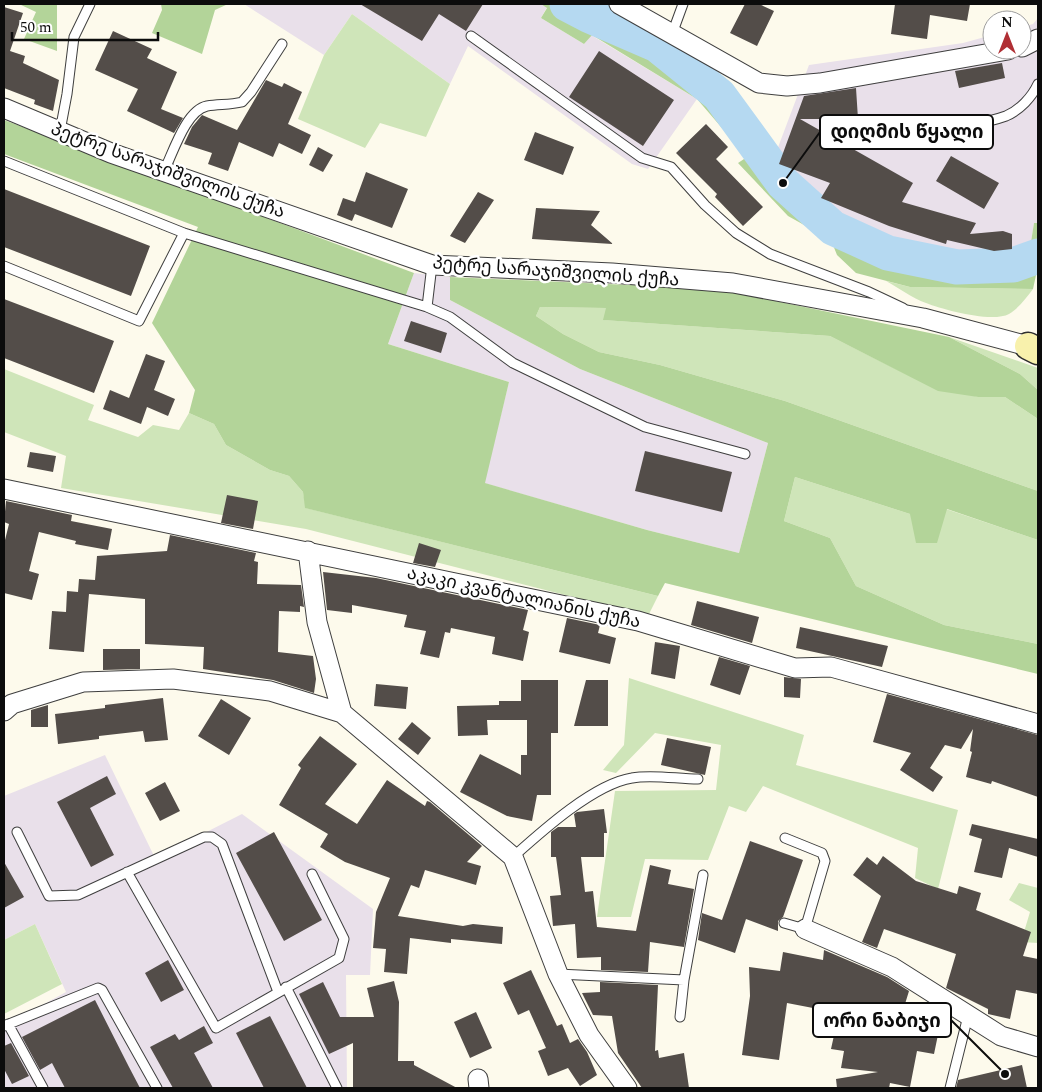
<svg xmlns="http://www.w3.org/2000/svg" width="1042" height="1092" font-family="Spectral,'Noto Sans Georgian',serif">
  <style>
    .industrial { fill: #e9e0ea }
    .green { fill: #cfe5b9 }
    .forest { fill: #b3d499 }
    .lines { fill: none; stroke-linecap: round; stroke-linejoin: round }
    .river { stroke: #b5d9f1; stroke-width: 35 }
    .building { fill: #534d49 }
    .lane-casing { stroke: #3f3f3f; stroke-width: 11 }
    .street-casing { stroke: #3f3f3f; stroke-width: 21 }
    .secondary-casing { stroke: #2e2e2e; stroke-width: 29 }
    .lane { stroke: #fff; stroke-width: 9 }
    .street { stroke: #fff; stroke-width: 19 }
    .secondary { stroke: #f8f1ac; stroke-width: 26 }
    .labels { text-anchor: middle; stroke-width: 5; stroke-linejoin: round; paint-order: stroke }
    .street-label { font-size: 18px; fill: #0c0c0c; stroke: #fff }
    .leader { fill: none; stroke: #0c0c0c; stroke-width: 2 }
    .callout-dot { fill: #0c0c0c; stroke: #fff; stroke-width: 2 }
    .callout { fill: #fff; stroke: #0c0c0c; stroke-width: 2 }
    .callout-label { font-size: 19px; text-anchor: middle; font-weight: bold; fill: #0c0c0c }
  </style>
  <rect width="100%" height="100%" fill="#fdfaec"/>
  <path class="industrial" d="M244,4H541L547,7L541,18L584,44L591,35L697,99L648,169L632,164L468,46L450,84L352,14L324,55Z
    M1038,18V223H1034L1031,242L1021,251L976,256L928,254L819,204L804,185L792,180L774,158L809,65L963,43L992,35V50H1022V27L1033,24Z
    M414,273L450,277V300L580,369L768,443L739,553L647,530L484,483L509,382L388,344Z
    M105,755L155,858L242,814L373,909L370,975H346L347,1088H4V1026L66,992L35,924L4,940V796Z"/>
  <path class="green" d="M352,14L450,84L426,137L380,123L365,148L298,119L324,55Z
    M886,281L910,287L1033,289C1026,298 1019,308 1009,314C992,323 944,310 926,303C912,298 899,288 886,281Z
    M540,307L607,308L604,320L830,336L908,375L978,397H1005L1038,419V491L785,401L660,365L599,352L563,334L536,316Z
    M949,337L1038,368V390L1020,374Z
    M4,369L94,405L88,420L138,437L153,425L179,430L189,413L214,424L226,445L270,470L289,476L303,492L306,508L658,596L648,616L306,529L61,488L66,456L4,432Z
    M795,477L910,514L946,509L1038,540V644L944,625L856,586L830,538L784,521Z
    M629,678L804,735L796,765L958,810L938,889L915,878L918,848L763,786L746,812L729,806L708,860L645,859L631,917H597L615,791L716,790L721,745L655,733L616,773L603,770L624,745Z
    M1019,883L1038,888V943L1021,942L1030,912L1009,900Z
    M35,924L62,984L4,1014V940Z"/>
  <path class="forest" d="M19,4H57V51L24,39L36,12Z
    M161,4H228L215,10L202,54L152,33L162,10Z
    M541,4H608L715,66L709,74L726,90L792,180L804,185L819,204L928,254L976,256L1021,251L1031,242L1034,223H1038V266L1033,289L910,287L856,273L837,255L831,240L788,216L738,163L747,157L697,99L592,35L584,44L541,18L547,8Z
    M4,120L414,273L388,344L509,382L485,483L647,530L739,553L768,443L580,369L450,300V277L718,289L949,337L1020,374L1038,390V419L1005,397H978L938,391L830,336L603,320L606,308L540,307L536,316L563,334L599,352L660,365L785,401L1038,491V540L947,509L937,543H916L910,514L795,477L784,521L830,538L856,586L944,625L1038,644V674L665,583L658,596L305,508L303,492L289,476L270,470L226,445L214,424L189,413L195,390L152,323L198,227L4,154Z"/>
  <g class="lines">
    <path class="river" d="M567,4L590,16L657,45L719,95L783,183L833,228L888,253L957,267L1013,265L1038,256"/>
  </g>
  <path class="building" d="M360,4H483L466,31L439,14L422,41Z
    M745,4H759L774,11L757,46L730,33Z
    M895,4H970L967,21L930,15L927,39L891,34Z
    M4,7L23,13L10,51L25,56L23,63L59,80L53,111L34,104L35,100L4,88Z
    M113,31L152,49L147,58L177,72L161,109L183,118L174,133L127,111L138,89L95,70Z
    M599,51L674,100L643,146L569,97Z
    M1002,63L1005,78L959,88L955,71Z
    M266,80L282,87L284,83L302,92L288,124L311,135L302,154L279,143L273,157L239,142L228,171L208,164L212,153L184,144L192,127L202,115L237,130Z
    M856,88L858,119H800L913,183L902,202L976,223L970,234L1003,231L1012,234V249L994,251L947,240L946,244L889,226L821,198L830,183L779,164L804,96Z
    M706,124L728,147L716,159L763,207L743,226L715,197L717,194L676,153Z
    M535,132L574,147L563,175L524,160Z
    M318,147L333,155L323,172L309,165Z
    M951,156L999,183L984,209L936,181Z
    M366,172L408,189L392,228L355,214L352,221L337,215L343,198L355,202Z
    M4,189L150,246L131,296L4,247Z
    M478,192L494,200L465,243L450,236Z
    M536,208L600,211L591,225L613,244L532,239Z
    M4,299L114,341L94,393L4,358Z
    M411,321L447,333L441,353L404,341Z
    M146,354L165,361L154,390L175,399L168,416L147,407L141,424L103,409L110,390L129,398Z
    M645,451L732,472L722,512L635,491Z
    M30,452L56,456L53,472L27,467Z
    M227,495L258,501L253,529L221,523Z
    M6,501L72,515L71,521L112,529L108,550L75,544L76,541L39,532L29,571L39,574L32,600L4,593V544L9,524L4,522Z
    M170,535L256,553L254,561L258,562L257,584L301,585L304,607L300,606V612L279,611L278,652L313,656L316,679L314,693L273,680L203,669L204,647L145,644V599L89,594L84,652L49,649L52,611L66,612L67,591L78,592L79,579L95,580L97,556L167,551Z
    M419,543L441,550L435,567L413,563Z
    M323,572L376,578L528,610L523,630L529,632L523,661L492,654L495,637L451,628L450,633L445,632L439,658L420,654L426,631L404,627L407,615L352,605V613L327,610Z
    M697,601L759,617L752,643L691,625Z
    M567,618L600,625L598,633L616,638L610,664L559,652Z
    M800,627L888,646L882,667L796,648Z
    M655,642L680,646L675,679L651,674Z
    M103,649H140V669L103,670Z
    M719,657L750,666L740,695L710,685Z
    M784,677L801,679L800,698L784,697Z
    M521,680H558V733H551V795H537L532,821L507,816L460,792L480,754L521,775V755H527V720H487L488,735L458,736L457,706L499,705V701H521Z
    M586,680H608V726H574Z
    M376,684L408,687L406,709L374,706Z
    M887,694L1038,735V797L992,781L991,784L966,777L972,752L970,751L973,729L961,749L945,745L930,768L943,777L933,792L900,770L911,753L873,742Z
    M163,698L168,740L145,742L143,731L99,736V739L58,744L55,714L105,708V705Z
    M221,699L251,718L229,755L198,736Z
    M48,705V727H31V710Z
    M412,722L431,738L418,755L398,739Z
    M320,736L357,764L325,804L357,824L387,780L425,806L427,801L430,802L482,846L467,862L481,866L476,885L425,870L419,888L411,885L398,916L463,926L473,924L503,927L502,944L451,939V943L410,938L407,974L384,972L386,949L373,948L376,912L390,878L345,862L320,847L328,834L279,805L301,768L298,765Z
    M667,738L711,747L705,775L661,765Z
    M107,776L116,794L90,808L114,855L91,867L57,802Z
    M165,782L180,811L160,821L145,793Z
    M604,809L607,833H604V857H581L585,892L593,891L597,927L636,931L650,865L671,870L668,884L694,889L684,947L650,942L648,972L601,970V957L577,958L575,924L553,926L550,896L561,895L556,857H551V832L558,827H576L574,814L577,812Z
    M972,824L1038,839V857L1009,848L1002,878L974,872L982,839L969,835Z
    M274,832L322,920L284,941L236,853Z
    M750,841L803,860L783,917L778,921V931L746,919L735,953L698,940L702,913L722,920Z
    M883,856L916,881L957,894L959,886L981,893L976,910L1031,932L1023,956L1038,959V994L1016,990L1010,1019L988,1014V1009L946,988L956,954L884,929L877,948L862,942L881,896L853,875L867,857L877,865Z
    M4,862L24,897L4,908Z
    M824,950L887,977L909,991L901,1017L940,1025L934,1054L917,1051L910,1087L890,1083L889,1088H837L836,1079L878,1072L841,1068L844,1051L831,1049L839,1013L787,1003L779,1060L742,1055L750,996L749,967L780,971L783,952L823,960Z
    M168,960L184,990L161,1002L145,973Z
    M531,970L557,1026L562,1024L570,1043L578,1039L587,1052L597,1075L580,1086L568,1068L548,1076L538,1051L546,1048L529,1010L518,1015L503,983Z
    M394,981L399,1002L398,1061H414V1065L457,1088H353V1043L329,1054L299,994L323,982L340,1017H374L367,988Z
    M600,982L658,985L655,1051L658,1050L659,1058L684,1053L689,1088H642L618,1053L612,1016L593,1015L582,993L600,992Z
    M95,1000L129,1067L140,1088H65L52,1063L40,1070L22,1037Z
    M476,1012L492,1048L470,1058L454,1022Z
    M270,1016L307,1088H264L236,1033Z
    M204,1026L213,1043L194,1053L213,1088H173L150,1047L175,1034L179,1040Z
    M11,1043L29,1076L12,1084L4,1069V1046Z
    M1022,1065L1027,1088H956L958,1080Z"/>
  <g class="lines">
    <g class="lane-casing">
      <path id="lane" d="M672,34L683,4
        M471,36L642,158L671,167L705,205L736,233L770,254L869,292L903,308
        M60,131L67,94L74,37L90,4
        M887,135C922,130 973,128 1006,116C1020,110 1032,97 1038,84
        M4,161L184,233L427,307L432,265
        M164,171C173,153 186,110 207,106C219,104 230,105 242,102L251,92L282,44
        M4,266L139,321L184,233
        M427,307L450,317L513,363L645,427L745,454
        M17,832L49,896L78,895L204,837H212L222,844L278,992
        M513,857C542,831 594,784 632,778C651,774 678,779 698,779
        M127,872L216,1028L339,958L344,939L312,874
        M784,923L805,929L825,861L822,853L785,838
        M558,974L684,980
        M286,987L337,1088
        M680,1017L684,980L703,875
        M8,1024L43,1088
        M4,1026L98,988L102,990L157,1088
        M950,1088L968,1016"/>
    </g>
    <g class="street-casing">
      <path id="street" d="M619,4L759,83L787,86L820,83L1008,50
        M1022,47L1038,39
        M4,108L111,153L432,265L612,273L733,283L923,318L1028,346
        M4,489L638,621L795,668L831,667L1038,724
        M308,551L317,622L342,713L513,857L558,974L589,1035L627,1088
        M4,711L12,704L83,682L173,679L270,691L342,713
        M805,929L892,967L1001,1036L1038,1047
        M478,1079L479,1088"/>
    </g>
    <g class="secondary-casing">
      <path id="secondary" d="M1028,346L1038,351"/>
    </g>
    <use href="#lane" class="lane"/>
    <use href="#street" class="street"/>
    <use href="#secondary" class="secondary"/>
  </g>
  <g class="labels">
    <g class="street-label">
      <text transform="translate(168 170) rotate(20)" y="6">პეტრე სარაჯიშვილის ქუჩა</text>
      <text transform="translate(556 271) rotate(4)" y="6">პეტრე სარაჯიშვილის ქუჩა</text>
      <text transform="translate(524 597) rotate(12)" y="6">აკაკი კვანტალიანის ქუჩა</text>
    </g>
  </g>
  <path class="leader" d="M783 183L820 132M1005 1074L951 1020"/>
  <g class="callout-dot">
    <circle cx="783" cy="183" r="5"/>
    <circle cx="1005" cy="1074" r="5"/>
  </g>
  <g class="callout">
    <rect x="820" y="115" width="173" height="34" rx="5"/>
    <rect x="813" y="1003" width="138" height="34" rx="5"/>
  </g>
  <g class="callout-label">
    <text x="907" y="138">დიღმის წყალი</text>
    <text x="882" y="1027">ორი ნაბიჯი</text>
  </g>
  <rect width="1042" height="1092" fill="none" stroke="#0c0c0c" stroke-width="10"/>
  <g transform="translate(1007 35)"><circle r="24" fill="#ffffff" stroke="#9e9e9e"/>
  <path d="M0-4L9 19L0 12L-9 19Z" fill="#b02f34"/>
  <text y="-8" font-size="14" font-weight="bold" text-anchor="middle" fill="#0c0c0c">N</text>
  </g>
  <path d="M12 32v8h146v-8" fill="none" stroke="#0c0c0c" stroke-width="2.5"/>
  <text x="20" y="32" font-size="15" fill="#0c0c0c" stroke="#ffffff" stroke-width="4" paint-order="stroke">50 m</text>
</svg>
